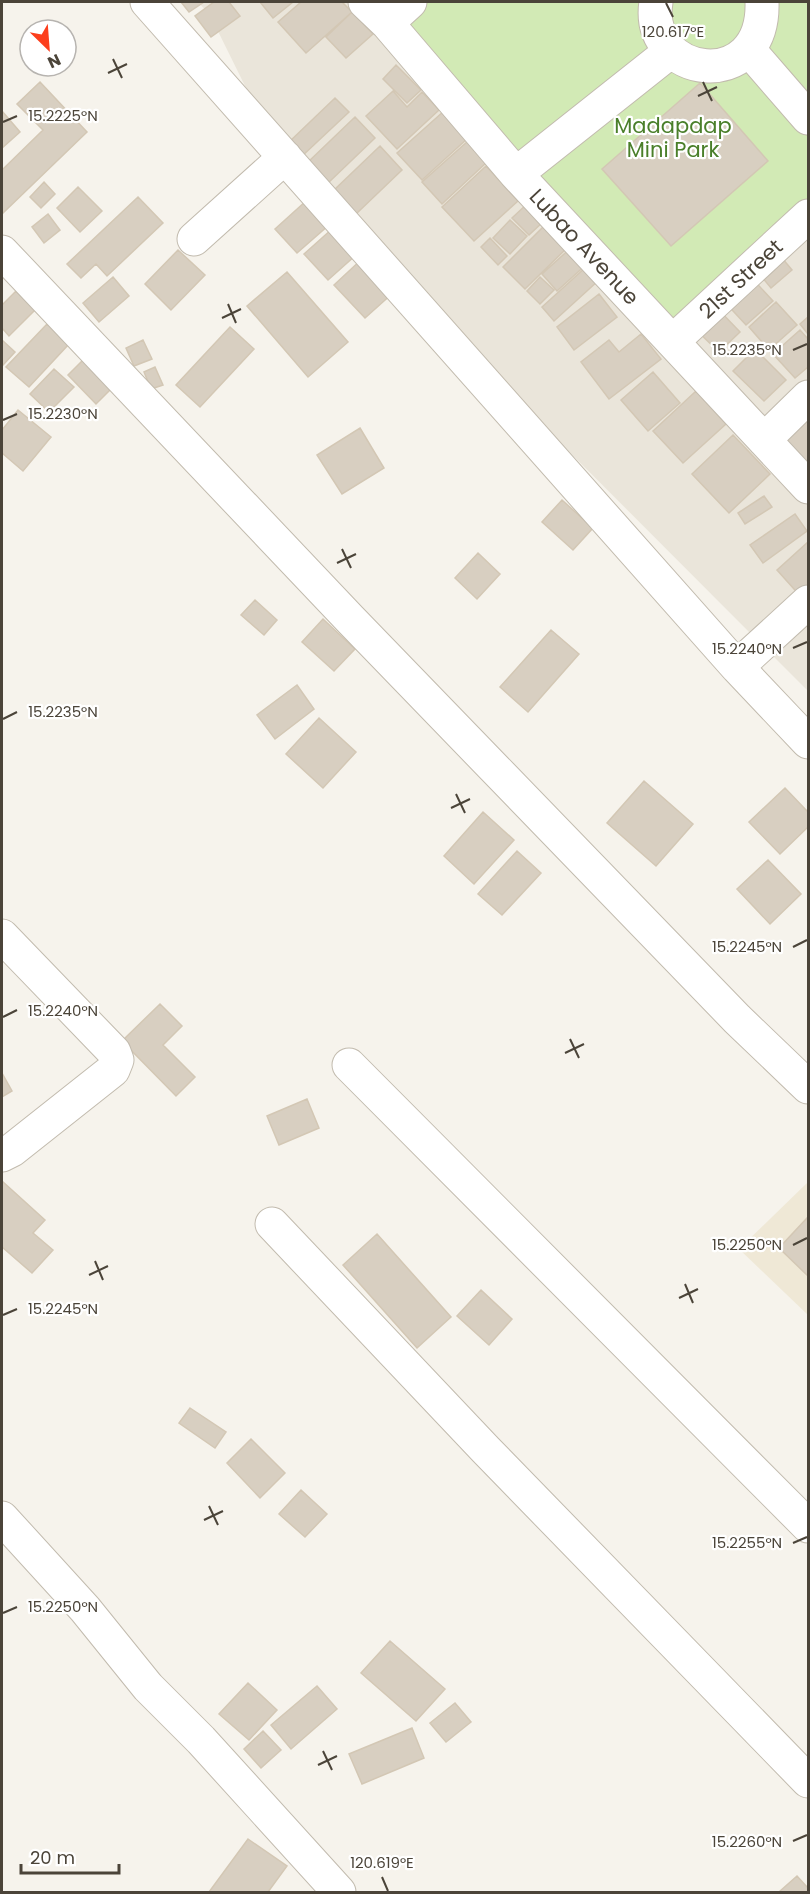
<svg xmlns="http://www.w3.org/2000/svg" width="810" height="1894" font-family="Poppins,sans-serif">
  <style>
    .residential { fill: #eae5da }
    .education { fill: #efe8d6 }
    .green { fill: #d2eab5 }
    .building { fill: #d8cfc1; stroke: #d3c7b4; stroke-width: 1.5 }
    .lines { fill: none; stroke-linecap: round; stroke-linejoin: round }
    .minor-casing { stroke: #c2bbae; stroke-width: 35 }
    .minor { stroke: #fff; stroke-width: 33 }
    .ticks { fill: none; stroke: #4b4439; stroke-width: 2 }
    .labels { text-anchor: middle; stroke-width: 4.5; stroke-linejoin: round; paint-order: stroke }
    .park-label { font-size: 21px; fill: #4a7f2a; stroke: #fff }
    .street-label { font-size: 21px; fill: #4b4439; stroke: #fff }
    .ticks-label { font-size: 15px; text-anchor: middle; fill: #4b4439; stroke: #fff; stroke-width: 4.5; stroke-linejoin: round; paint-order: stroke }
  </style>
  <rect width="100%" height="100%" fill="#f6f3ec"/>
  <path class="residential" d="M198,2H808V691L285,167L210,15Z"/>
  <path class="education" d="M808,1182V1315L739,1249Z"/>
  <path class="green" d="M410,2H808V216L673,341L387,23Z"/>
  <path class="building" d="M181,2H204L189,12Z
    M214,2H229L240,16L211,37L195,16Z
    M260,2H293L273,18Z
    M301,2H342L352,12L306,53L278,22Z
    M352,12L373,34L346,58L326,37Z
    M396,65L421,90L407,103L383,79Z
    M40,82L87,132L2,214V170L43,130L17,104Z
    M700,83L768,161L671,246L602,169Z
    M393,91L407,107L422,92L439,110L397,149L366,116Z
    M335,98L349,112L300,158L287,144Z
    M2,111L20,132L2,148Z
    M444,111L468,138L422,180L397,153Z
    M355,117L375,138L326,185L306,164Z
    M468,141L487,162L442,204L422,182Z
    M380,146L402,170L355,215L333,191Z
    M486,166L518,201L474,241L442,207Z
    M44,182L55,194L41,208L30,197Z
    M78,187L102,211L80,232L57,208Z
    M138,197L163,223L107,276L96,264L81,278L67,264Z
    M306,201L329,225L297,253L275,229Z
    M528,203L545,220L529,235L512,218Z
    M48,214L60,230L44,243L32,227Z
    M510,220L527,236L510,254L493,238Z
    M548,222L570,245L525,289L503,267Z
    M332,229L356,255L328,280L304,254Z
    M490,238L507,256L498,265L481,247Z
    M574,245L589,262L557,291L542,274Z
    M178,250L205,275L171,310L145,284Z
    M777,252L792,270L771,288L756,270Z
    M363,258L394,292L365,318L334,285Z
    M586,267L599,280L554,321L542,307Z
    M287,272L348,342L308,377L247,306Z
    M749,275L773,301L746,325L722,299Z
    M113,277L129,296L99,322L83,303Z
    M540,277L554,290L540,304L527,291Z
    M16,291L35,310L9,336L2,328V305Z
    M599,294L617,317L574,350L557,327Z
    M776,302L797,325L769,350L749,327Z
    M715,306L740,332L719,352L693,327Z
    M808,317V334L800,324Z
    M47,324L69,344L29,387L6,367Z
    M230,327L254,349L200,407L176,385Z
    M800,330L808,339V367L795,378L773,354Z
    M641,334L661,359L609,399L581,362L609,340L619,352Z
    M2,340L15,352L2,366Z
    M143,340L152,359L134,366L126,348Z
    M755,349L786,380L764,401L733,371Z
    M85,358L113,387L96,404L68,375Z
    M155,367L163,385L151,389L144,372Z
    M54,369L74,387L49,412L30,394Z
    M653,372L680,403L648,431L621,400Z
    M696,391L726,424L683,463L653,431Z
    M18,410L51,437L23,471L2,453V430Z
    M808,419V468L784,439Z
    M360,428L384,468L342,494L317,455Z
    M733,435L770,474L729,513L692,474Z
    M764,496L772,507L745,524L738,513Z
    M562,500L593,528L573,550L542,522Z
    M795,514L807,531L763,563L750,545Z
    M808,542V592L802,598L777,570Z
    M478,553L500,574L477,599L455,578Z
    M255,600L277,620L264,635L241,615Z
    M323,619L355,649L334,671L302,642Z
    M551,630L579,654L528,712L500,687Z
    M297,685L314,709L275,739L257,715Z
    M319,718L356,752L323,788L286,754Z
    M644,781L693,824L656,866L607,823Z
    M785,788L808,812V827L780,854L749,822Z
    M483,812L514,840L474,884L444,856Z
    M517,851L541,873L502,915L478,894Z
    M768,860L801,894L770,924L737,889Z
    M160,1004L182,1026L163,1045L195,1077L176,1096L122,1041Z
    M2,1073L12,1091L2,1097Z
    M307,1099L319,1128L279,1145L267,1116Z
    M2,1181L45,1220L33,1233L53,1250L32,1273L2,1247Z
    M808,1217V1276L779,1248Z
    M377,1234L451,1317L417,1348L343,1265Z
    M481,1290L512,1319L489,1345L457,1316Z
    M190,1408L226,1432L215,1448L179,1423Z
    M251,1439L285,1473L260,1498L227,1463Z
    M301,1490L327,1514L305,1537L279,1514Z
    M390,1641L445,1689L416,1721L361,1673Z
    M248,1683L277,1710L249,1740L219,1714Z
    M317,1686L337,1709L291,1749L271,1725Z
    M455,1703L471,1722L446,1742L430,1723Z
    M412,1728L424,1758L362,1784L349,1754Z
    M263,1731L281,1750L261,1768L244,1749Z
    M248,1839L287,1866L268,1892H209Z
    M797,1876L808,1888V1892H779Z"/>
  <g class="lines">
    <g class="minor-casing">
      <path id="minor" d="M147,2L737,667L808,742
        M365,2L387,23L516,174L808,487
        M656,2C644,78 765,96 762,2
        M387,23L410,2
        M749,50L808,118
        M516,174L671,51
        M194,239L285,157
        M2,252L350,619L737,1019L808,1087
        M673,341L808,216
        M764,440L808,397
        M737,667L808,602
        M2,936L114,1052L117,1060L113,1070L12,1150L2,1155
        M349,1065L808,1526
        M272,1224L486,1450L808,1781
        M2,1518L85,1609L148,1687L201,1740L339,1892"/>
    </g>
    <use href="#minor" class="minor"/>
  </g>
  <path class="ticks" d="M666,3L673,17M113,59L122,78M108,73L127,64M703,82L712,101M698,96L717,87M3,122L17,116M228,304L236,323M222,318L241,309M793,350L807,344M3,420L17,414M342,549L351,568M337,563L356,554M793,648L807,642M3,719L17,712M456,794L465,813M451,808L470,799M793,947L807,940M3,1017L17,1010M570,1039L579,1058M565,1053L584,1044M793,1245L807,1238M95,1261L103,1280M89,1275L108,1266M685,1284L693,1303M679,1298L698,1289M3,1315L17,1309M209,1506L218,1525M204,1520L223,1511M793,1543L807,1537M3,1613L17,1607M323,1751L332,1770M318,1765L337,1756M793,1841L807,1835M382,1877L388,1891"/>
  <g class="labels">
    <g class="park-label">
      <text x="673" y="133">Madapdap<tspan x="673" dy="24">Mini Park</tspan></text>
    </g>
    <g class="street-label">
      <text transform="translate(584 247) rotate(47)" y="7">Lubao Avenue</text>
      <text transform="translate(741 279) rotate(-43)" y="7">21st Street</text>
    </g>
  </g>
  <g class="ticks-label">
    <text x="673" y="37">120.617°E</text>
    <text x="63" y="121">15.2225°N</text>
    <text x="747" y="355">15.2235°N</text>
    <text x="63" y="419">15.2230°N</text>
    <text x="747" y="654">15.2240°N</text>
    <text x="63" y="717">15.2235°N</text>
    <text x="747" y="952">15.2245°N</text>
    <text x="63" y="1016">15.2240°N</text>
    <text x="747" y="1250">15.2250°N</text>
    <text x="63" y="1314">15.2245°N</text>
    <text x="747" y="1548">15.2255°N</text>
    <text x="63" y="1612">15.2250°N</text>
    <text x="747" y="1847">15.2260°N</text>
    <text x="382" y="1868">120.619°E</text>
  </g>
  <rect width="810" height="1894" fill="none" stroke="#4b4439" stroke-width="6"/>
  <g transform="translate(48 48) rotate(155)"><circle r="28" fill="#ffffff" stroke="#b7b4b0" stroke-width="1.5"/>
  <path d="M0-4.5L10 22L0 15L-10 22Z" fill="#fc3f1d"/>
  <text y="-9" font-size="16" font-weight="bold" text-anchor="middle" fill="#4b4439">N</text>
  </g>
  <path d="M21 1864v9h98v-9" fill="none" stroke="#4b4439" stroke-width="3"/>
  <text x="30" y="1864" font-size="18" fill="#4b4439" stroke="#ffffff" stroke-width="4.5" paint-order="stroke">20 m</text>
</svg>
